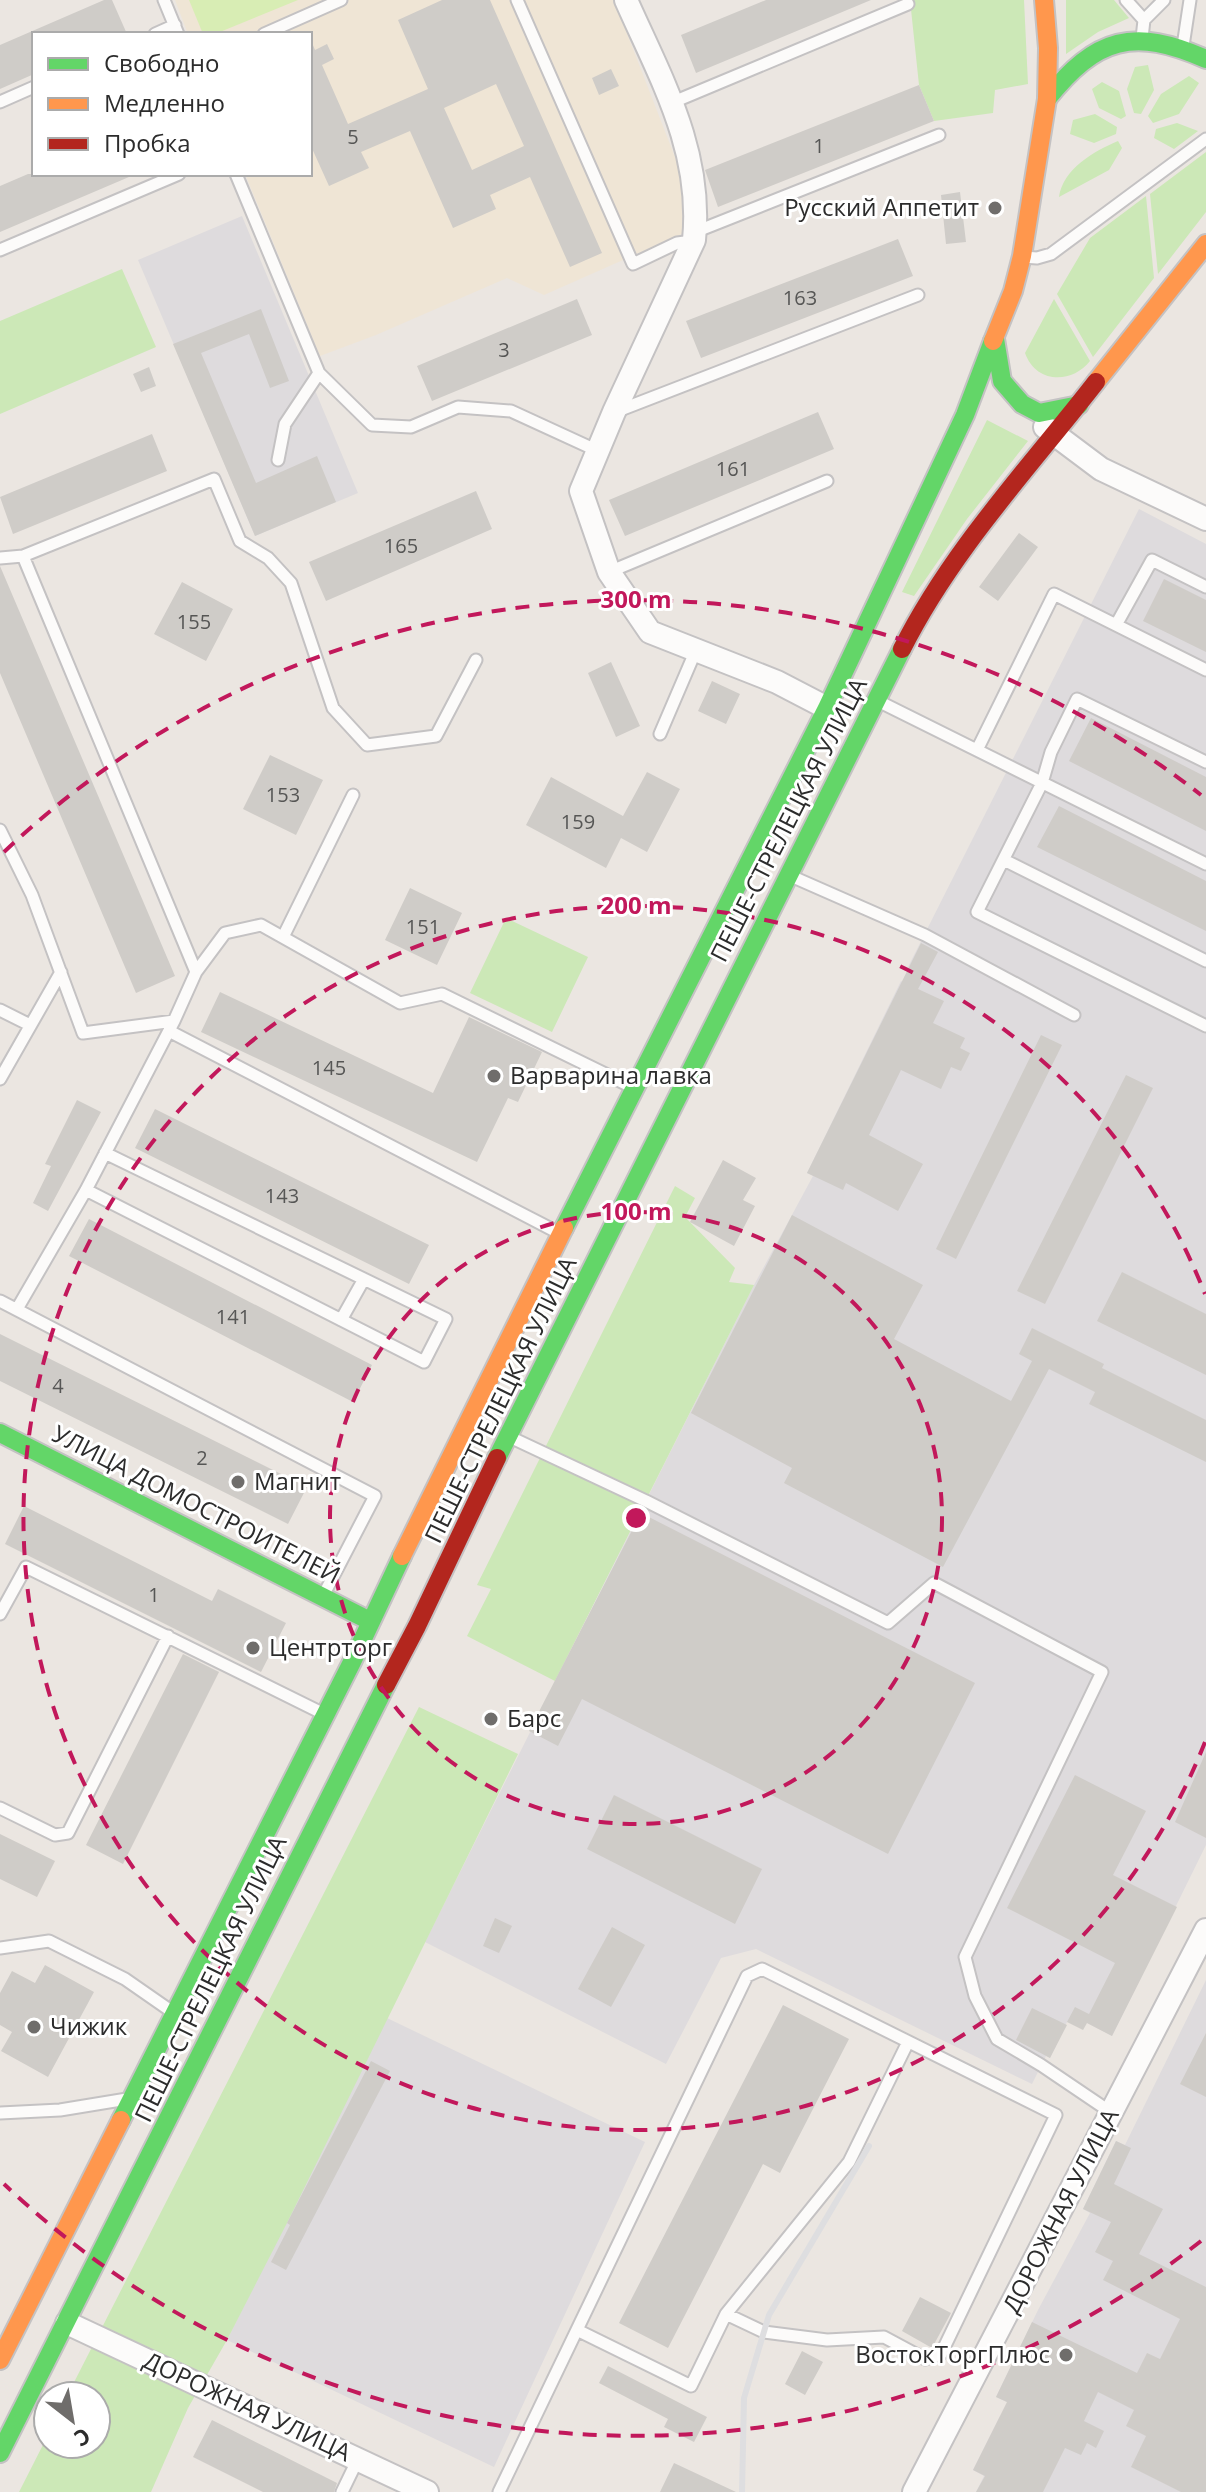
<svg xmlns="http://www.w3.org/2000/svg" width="1206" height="2492" font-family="'Open Sans',sans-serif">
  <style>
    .industrial { fill: #dedbdd }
    .education { fill: #efe5d5 }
    .green { fill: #cce8b7 }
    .pitch { fill: #d8edb4 }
    .building { fill: #cfccc8; fill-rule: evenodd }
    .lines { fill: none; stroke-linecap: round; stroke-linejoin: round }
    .lane-casing { stroke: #c4c2c3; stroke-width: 15 }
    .street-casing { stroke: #c4c2c3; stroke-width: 26 }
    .fast-casing { stroke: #c4c2c3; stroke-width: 22 }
    .slow-casing { stroke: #c4c2c3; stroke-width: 22 }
    .jam-casing { stroke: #c4c2c3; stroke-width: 22 }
    .lane { stroke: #fcfbfa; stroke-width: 11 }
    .street { stroke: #fcfbfa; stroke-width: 22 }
    .fast { stroke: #63d668; stroke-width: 18 }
    .slow { stroke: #ff974d; stroke-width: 18 }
    .jam { stroke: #b3261e; stroke-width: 18 }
    .rail { stroke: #dedee0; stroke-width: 6 }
    .ring { fill: none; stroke: #c2185b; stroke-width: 4; stroke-dasharray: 14 10 }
    .poi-dot { fill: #6f6d6b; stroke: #fff; stroke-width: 3 }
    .labels { text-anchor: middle; stroke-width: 6; stroke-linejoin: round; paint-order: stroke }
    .number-label { font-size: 20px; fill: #565655 }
    .poi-label { font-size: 24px; fill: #2c2c2c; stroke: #fff; text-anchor: start }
    .street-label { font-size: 24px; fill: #2c2c2c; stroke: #fff }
    .centre { fill: #c2185b; stroke: #fff; stroke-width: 4 }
    .ring-label { font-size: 24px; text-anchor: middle; font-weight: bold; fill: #c2185b; stroke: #fff; stroke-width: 6; stroke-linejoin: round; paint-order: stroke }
  </style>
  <rect width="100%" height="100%" fill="#ebe6e1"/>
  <path class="industrial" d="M242,216L358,493L255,536L138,260Z
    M1139,509L1206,544V1845L1112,2036L1087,2023L1067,2022L1050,2058L1046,2056L1032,2084L756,1949L721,1958L666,2064L425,1942L754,1285L813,1176L807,1173L901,981L909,984L915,973L907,969Z
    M1206,1980V2492H976L984,2476L973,2470L1000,2416L1024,2428L1015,2406L996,2397L1038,2310L1090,2213L1083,2209L1116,2141L1125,2145Z
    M387,2018L645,2142L494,2467L227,2340Z"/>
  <path class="education" d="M175,0H614L685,183L684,233L544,295L507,278L376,335L320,356L245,174H310V34H188Z"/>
  <path class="green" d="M910,0H1024L1028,84L995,90L993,113L934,121L919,85Z
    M1066,0H1114L1129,18L1098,32L1066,54Z
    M1148,65L1154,90L1141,114L1134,113L1127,89L1135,67Z
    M1189,76L1199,83L1179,114L1153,123L1148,116L1161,94Z
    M1102,82L1119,91L1126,116L1121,119L1099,108L1092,89Z
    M1095,114L1117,127L1116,134L1094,143L1070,134L1073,120Z
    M1177,123L1198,131L1174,149L1154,138L1156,129Z
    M1118,141L1122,148L1109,170L1059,197C1063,169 1094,151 1118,141Z
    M1206,152V212L1158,274L1150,194Z
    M1146,196L1154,278L1093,357L1057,294L1090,238Z
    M122,269L156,347L0,414V321Z
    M1054,299L1090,361C1072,384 1036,384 1025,353Z
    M987,420L1028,441L967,519L914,596L902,592Z
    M506,918L588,957L552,1032L470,993Z
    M675,1186L695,1198L685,1217L735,1268L729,1282L754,1285L555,1681L467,1636L491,1589L477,1585Z
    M419,1707L518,1754L287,2223L227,2340L188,2408L151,2492H19L48,2435V2444H96V2396H67Z"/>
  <path class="pitch" d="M189,0H298L215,34H203Z"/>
  <path class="building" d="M104,0H112L127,34H34V74L0,89V45Z
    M442,0H490L602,253L570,267L530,177L490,195L496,209L453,228L410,131L361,152L369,168L329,186L310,144V38L315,50L327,44L334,59L322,65L348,124L428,89L398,20ZM496,84L524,146L472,170L444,108Z
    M766,0H871L696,73L681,35Z
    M611,69L619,86L599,95L592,78Z
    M919,85L934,121L718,207L705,170Z
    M28,174H136L0,232V186Z
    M960,192L966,242L946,244L941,195Z
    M898,239L913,276L701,358L686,321Z
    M577,299L592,335L432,401L417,366Z
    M261,309L289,381L270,388L249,334L201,353L256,483L317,456L336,502L255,536L173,344Z
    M149,367L156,386L141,392L133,374Z
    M818,412L834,449L625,536L609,500Z
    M152,434L167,471L13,534L0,497Z
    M476,491L492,529L326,601L309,562Z
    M1019,533L1038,547L998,601L979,587Z
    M0,566L175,976L136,993L0,673Z
    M1164,579L1206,600V652L1143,621Z
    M182,582L233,609L206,661L154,634Z
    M611,662L640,726L616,737L588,673Z
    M712,681L740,694L726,724L698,711Z
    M1091,718L1206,777V831L1069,761Z
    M270,755L323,780L296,835L243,809Z
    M647,772L680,789L647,852L621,838L606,868L526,825L551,777L623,816Z
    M1059,806L1206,881V931L1037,847Z
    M410,888L462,913L437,965L385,940Z
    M921,943L938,952L918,989L944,1001L933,1023L965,1038L960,1048L970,1053L961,1071L951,1067L941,1089L901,1070L869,1135L923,1164L898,1211L846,1183L843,1190L807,1173Z
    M220,992L433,1093L469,1017L542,1052L518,1102L508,1098L477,1162L201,1032Z
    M1041,1035L1062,1045L956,1259L936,1249Z
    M1126,1075L1153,1088L1045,1304L1017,1291Z
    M77,1100L101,1112L48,1211L33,1203L51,1166L45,1164Z
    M155,1109L429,1245L409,1284L135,1148Z
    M723,1160L756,1178L743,1200L755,1206L734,1246L690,1222Z
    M792,1215L923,1285L894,1339L1011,1401L1032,1361L1019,1354L1032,1328L1104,1364L1102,1368L1206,1420V1462L1089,1404L1095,1392L1049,1369L943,1567L784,1483L792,1468L691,1413Z
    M89,1219L372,1365L353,1402L69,1256Z
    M1122,1272L1206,1314V1375L1097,1321Z
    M0,1334L307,1487L288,1524L0,1381Z
    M24,1506L212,1601L218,1589L286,1623L261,1672L5,1544Z
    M641,1513L975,1683L888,1854L582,1699L558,1746L529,1731Z
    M183,1654L219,1672L123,1864L86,1845Z
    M1206,1752V1838L1175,1822Z
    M1075,1775L1146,1811L1113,1875L1177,1907L1112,2036L1087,2023L1083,2030L1067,2022L1075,2007L1089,2014L1115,1963L1007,1908Z
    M614,1795L762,1869L735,1924L587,1849Z
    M0,1834L55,1861L37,1897L0,1879Z
    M495,1918L512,1926L499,1953L483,1946Z
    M612,1927L645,1945L611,2007L578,1989Z
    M45,1965L94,1992L48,2077L1,2051L12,2032L0,2025V1993L12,1971L35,1983Z
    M783,2005L849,2039L780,2173L763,2164L668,2348L619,2323Z
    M1032,2008L1067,2025L1050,2058L1016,2040Z
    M1206,2033V2097L1180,2084Z
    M371,2061L390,2071L286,2270L271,2262L290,2225L287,2223Z
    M1116,2141L1131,2148L1114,2184L1163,2209L1139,2254L1206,2287V2492H1181L1131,2467L1146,2436L1126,2426L1134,2410L1098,2392L1084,2421L1104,2431L1096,2448L1087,2443L1081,2455L1065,2448L1043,2492H976L985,2476L973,2470L1007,2402L996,2397L1032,2322L1137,2373L1147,2353L1160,2359L1180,2319L1103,2280L1113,2261L1095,2252L1111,2222L1083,2209Z
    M920,2297L951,2313L932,2348L902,2331Z
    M802,2351L823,2362L805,2395L785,2384Z
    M608,2366L707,2417L694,2442L664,2427L668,2419L599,2383Z
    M212,2420L337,2483L334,2492H263L193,2457Z
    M674,2463L736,2492H660Z"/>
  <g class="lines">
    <g class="lane-casing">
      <path id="lane" d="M164,0L178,34
        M517,0L633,264L677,243L693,241
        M1126,0L1144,20
        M155,34L175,25
        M264,34L341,0
        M1142,38L1144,20L1164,0
        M1183,46L1190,0
        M0,102L34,87
        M671,103L908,4
        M236,174L319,373L372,425L411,427L458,407L511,411L598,451
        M695,232L939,135
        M0,250L179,174
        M1023,257L1037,258L1051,254L1206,139
        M615,412L918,295
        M278,460L285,424L319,373
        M23,556L214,479L240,541L268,558L291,583L333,708L367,745L436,736L476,660
        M0,558L23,556L196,972
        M609,572L827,481
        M1116,625L1152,560L1206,587
        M880,702L1206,864
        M660,734L696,650
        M977,750L1054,594L1206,670
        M1206,762L1077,699L1051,752L1042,783L977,912L1206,1026
        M0,830L32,895L83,1033L174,1021
        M1004,860L1206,961
        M793,877L925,935L1074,1015
        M283,937L353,795
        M0,1010L30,1025
        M169,1031L559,1233
        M0,1079L61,972
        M86,1190L424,1362L446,1319L105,1153
        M0,1301L375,1496L323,1596
        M17,1309L86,1190L174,1021L196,972L225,933L261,925L400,1003L442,994L634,1088
        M341,1320L364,1279
        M512,1438L646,1501L888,1623L934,1583L1102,1672L965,1957L975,1996L997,2039L1041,2065L1112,2113
        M0,1614L26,1567L324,1714
        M0,1808L55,1835L68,1833L168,1636
        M0,1948L49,1941L125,1979L171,2011
        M0,2113L60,2110L127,2099
        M577,2330L691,2386L726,2314L849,2162L908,2042
        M342,2492L358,2459
        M499,2492L747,1976L762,1969L1056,2115L941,2354L925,2359L884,2337L827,2340L764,2332L726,2314"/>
    </g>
    <g class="street-casing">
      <path id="street" d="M626,0C661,79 703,151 694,240L614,412L581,491L609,572L650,632L777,682L827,708
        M1045,427L1101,469L1206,519
        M67,2323L427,2492
        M914,2492L1206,1930"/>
    </g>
    <g class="fast-casing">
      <path id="fast" d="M1047,99C1096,37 1134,27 1206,59
        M995,339L1002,381L1022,404L1039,413L1079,405
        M564,1228L827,708L965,415L993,341
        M0,1433L370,1621
        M497,1458L902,649
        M121,2120L352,1662L402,1556
        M0,2453L386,1685"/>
    </g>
    <g class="slow-casing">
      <path id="slow" d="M993,341L1013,291L1022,256L1047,99L1048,48L1044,0
        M1096,382L1206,244
        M402,1556L564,1228
        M0,2360L121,2120"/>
    </g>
    <g class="jam-casing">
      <path id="jam" d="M902,649C951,551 1029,468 1096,382
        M386,1685L417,1626L497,1458"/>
    </g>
    <use href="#lane" class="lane"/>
    <use href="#street" class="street"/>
    <use href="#fast" class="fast"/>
    <use href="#slow" class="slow"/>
    <use href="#jam" class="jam"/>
    <path class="rail" d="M742,2492L744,2398L769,2315L869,2146"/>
  </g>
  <g class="ring">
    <circle cx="636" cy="1518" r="306"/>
    <path d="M1205 1742A612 612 0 1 1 1205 1294"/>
    <path d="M1201 2241A918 918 0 0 1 4 2184M4 852A918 918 0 0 1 1201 795"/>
  </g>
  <g class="poi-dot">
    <circle cx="995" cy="208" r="8"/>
    <circle cx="494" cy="1076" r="8"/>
    <circle cx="238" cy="1482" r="8"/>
    <circle cx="253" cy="1648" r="8"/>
    <circle cx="491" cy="1719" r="8"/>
    <circle cx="34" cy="2027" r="8"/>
    <circle cx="1066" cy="2355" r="8"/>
  </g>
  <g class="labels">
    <g class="number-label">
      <text x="353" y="144">5</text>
      <text x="819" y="153">1</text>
      <text x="800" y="305">163</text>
      <text x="504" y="357">3</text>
      <text x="733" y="476">161</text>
      <text x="401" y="553">165</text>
      <text x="194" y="629">155</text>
      <text x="283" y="802">153</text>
      <text x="578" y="829">159</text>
      <text x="423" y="934">151</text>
      <text x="329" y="1075">145</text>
      <text x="282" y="1203">143</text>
      <text x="233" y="1324">141</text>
      <text x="58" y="1393">4</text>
      <text x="202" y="1465">2</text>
      <text x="154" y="1602">1</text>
    </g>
    <g class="poi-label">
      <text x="979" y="216" text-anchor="end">Русский Аппетит</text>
      <text x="510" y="1084">Варварина лавка</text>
      <text x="254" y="1490">Магнит</text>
      <text x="269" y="1656">Центрторг</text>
      <text x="507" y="1727">Барс</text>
      <text x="50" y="2035">Чижик</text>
      <text x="1050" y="2363" text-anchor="end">ВостокТоргПлюс</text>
    </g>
    <g class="street-label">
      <text transform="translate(789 820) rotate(-63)" y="8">ПЕШЕ-СТРЕЛЕЦКАЯ УЛИЦА</text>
      <text transform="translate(501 1400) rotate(-64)" y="8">ПЕШЕ-СТРЕЛЕЦКАЯ УЛИЦА</text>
      <text transform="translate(196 1505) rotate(27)" y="8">УЛИЦА ДОМОСТРОИТЕЛЕЙ</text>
      <text transform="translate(211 1979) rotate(-64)" y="8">ПЕШЕ-СТРЕЛЕЦКАЯ УЛИЦА</text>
      <text transform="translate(1061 2211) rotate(-63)" y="8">ДОРОЖНАЯ УЛИЦА</text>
      <text transform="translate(247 2407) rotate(25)" y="8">ДОРОЖНАЯ УЛИЦА</text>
    </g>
  </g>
  <circle cx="636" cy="1518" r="12" class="centre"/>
  <g class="ring-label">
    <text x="636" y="608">300 m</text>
    <text x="636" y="914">200 m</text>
    <text x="636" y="1220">100 m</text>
  </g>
  <rect x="32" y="32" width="280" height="144" fill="#ffffff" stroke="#ababab" stroke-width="2"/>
  <rect x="48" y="58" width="40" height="12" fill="#63d668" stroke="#ababab" stroke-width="2"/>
  <text x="104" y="72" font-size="24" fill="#2c2c2c">Свободно</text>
  <rect x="48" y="98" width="40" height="12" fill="#ff974d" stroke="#ababab" stroke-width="2"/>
  <text x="104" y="112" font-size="24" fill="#2c2c2c">Медленно</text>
  <rect x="48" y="138" width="40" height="12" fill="#b3261e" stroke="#ababab" stroke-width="2"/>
  <text x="104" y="152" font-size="24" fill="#2c2c2c">Пробка</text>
  <g transform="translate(72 2420) rotate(149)"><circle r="38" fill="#ffffff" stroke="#ababab" stroke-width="2"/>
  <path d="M0-6L14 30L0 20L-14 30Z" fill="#6f6d6b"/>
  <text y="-12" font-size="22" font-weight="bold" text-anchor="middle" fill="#2c2c2c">С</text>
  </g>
</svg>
